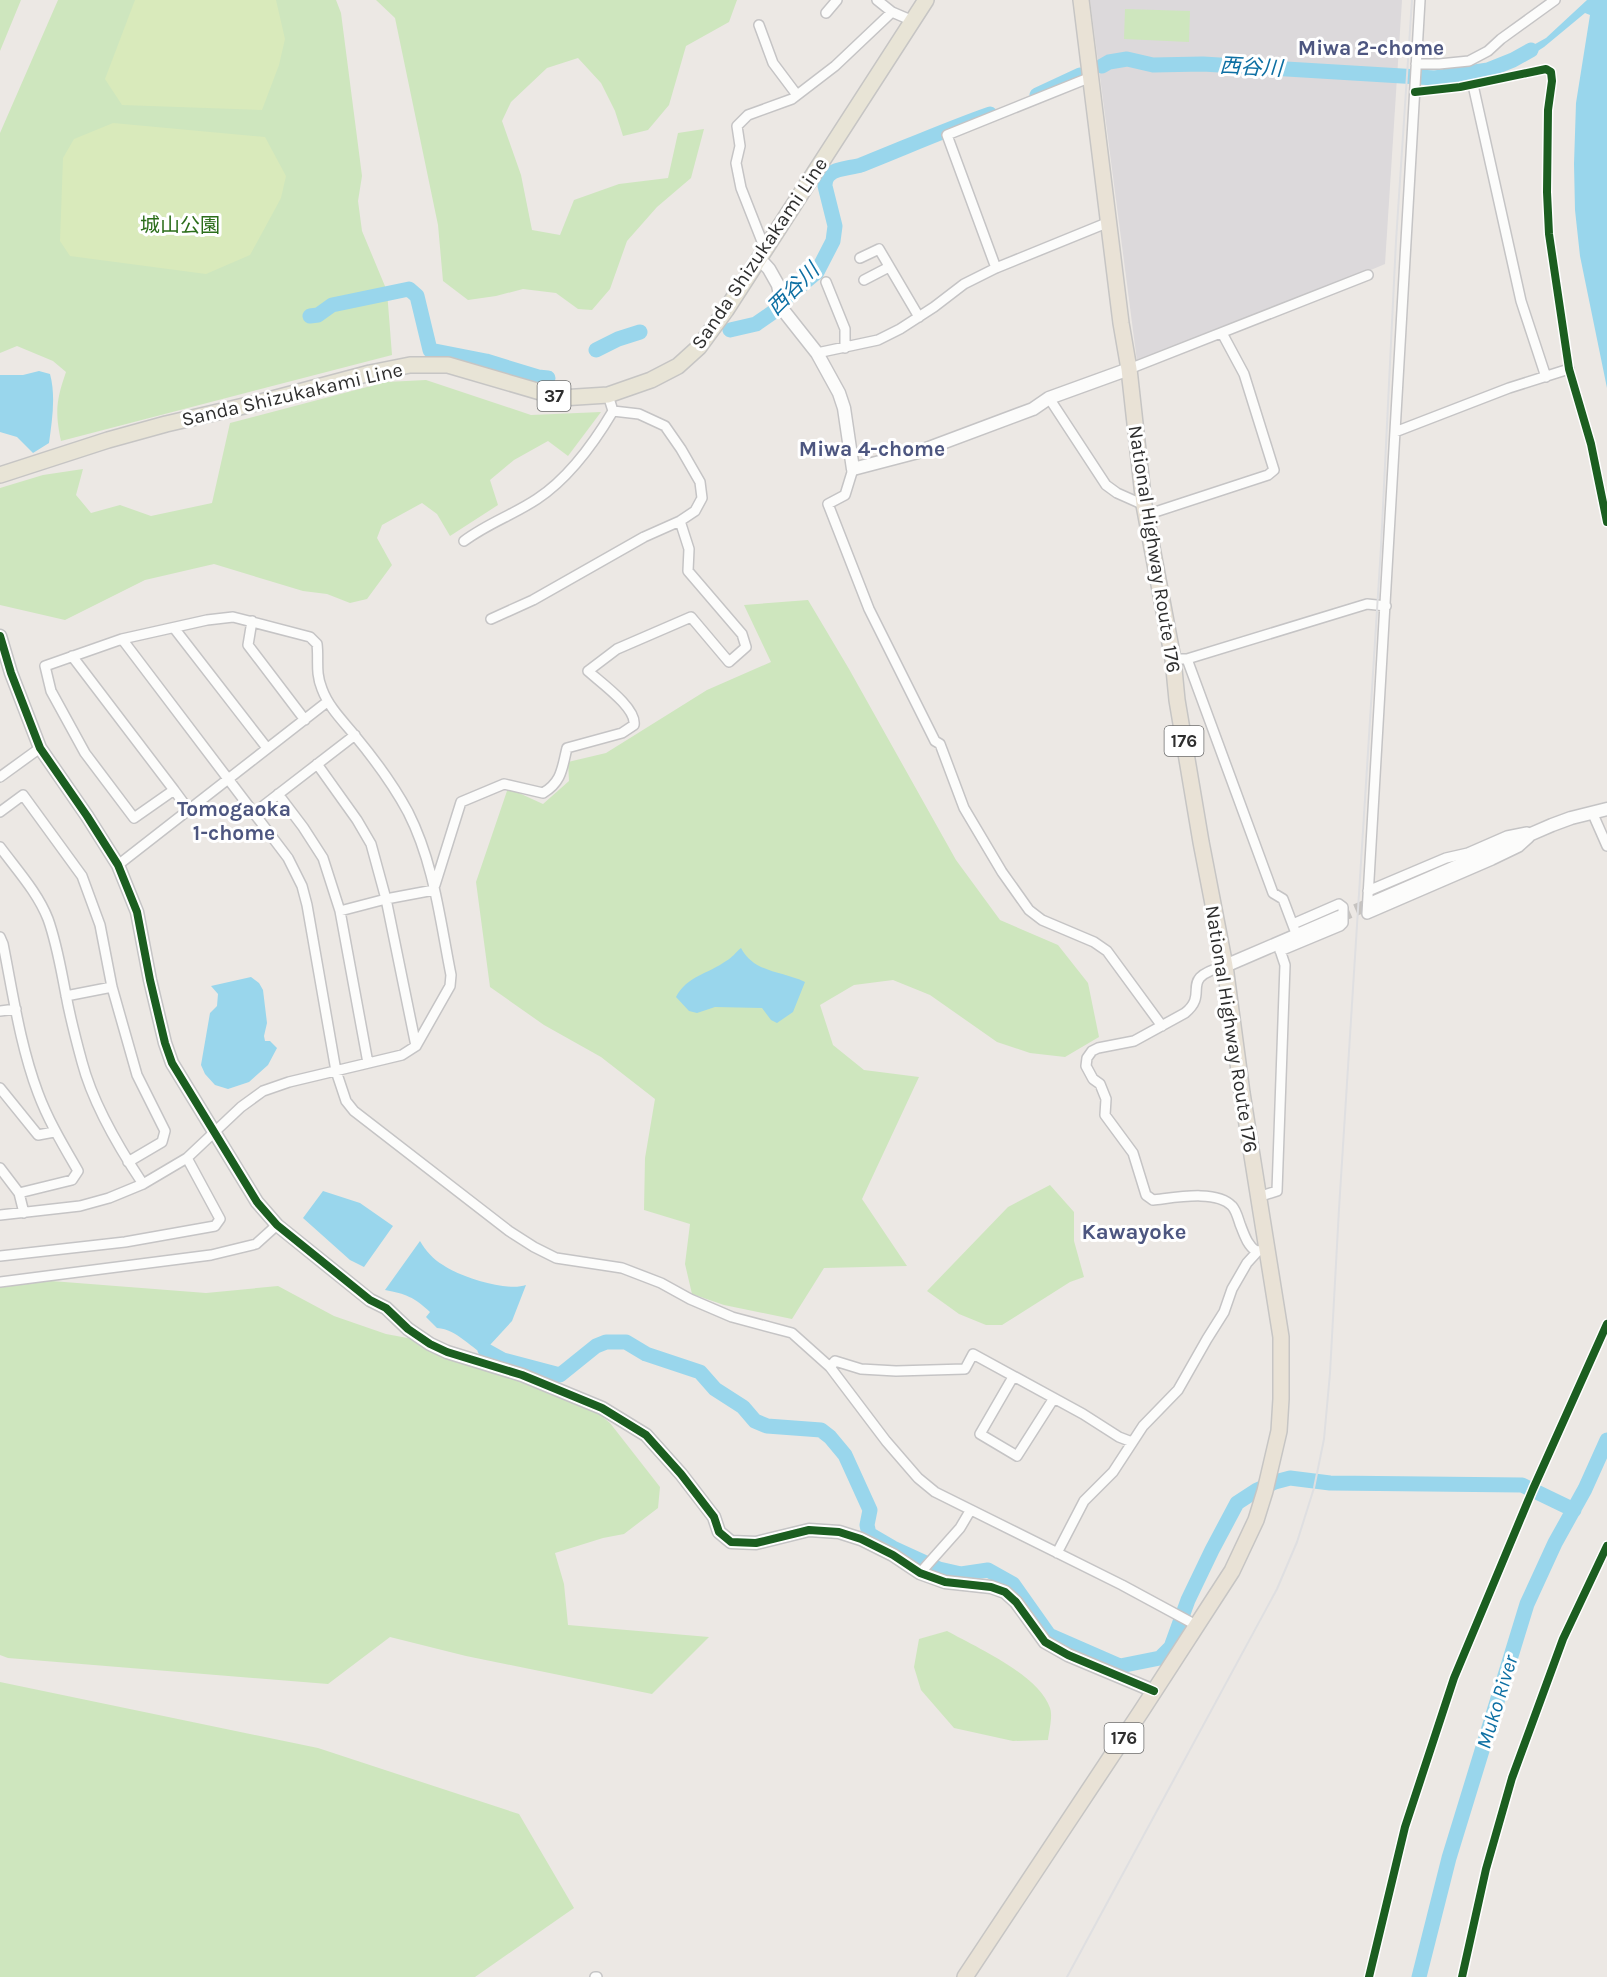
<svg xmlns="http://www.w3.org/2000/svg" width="1607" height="1977" font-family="Karla,'Noto Sans JP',sans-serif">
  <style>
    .industrial { fill: #dcd9db }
    .green { fill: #cee6be }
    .pitch { fill: #d9eabb }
    .water { fill: #99d6ec }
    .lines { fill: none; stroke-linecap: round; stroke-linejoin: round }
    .river { stroke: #99d6ec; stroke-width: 15 }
    .tertiary-tunnel { stroke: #c6c3c0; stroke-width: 12; stroke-dasharray: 12 6; stroke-linecap: butt }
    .minor-casing { stroke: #c5c4c5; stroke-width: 12 }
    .tertiary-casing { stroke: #c5c4c5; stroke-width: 15 }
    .primary-casing { stroke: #c6c5c4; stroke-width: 18 }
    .trunk-casing { stroke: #c6c5c4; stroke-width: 18 }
    .minor { stroke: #fcfcfb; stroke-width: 9 }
    .tertiary { stroke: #fcfcfb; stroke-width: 12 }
    .primary { stroke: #e8e4d6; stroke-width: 15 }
    .trunk { stroke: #e9e2d6; stroke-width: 15 }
    .rail { stroke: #dfdfe1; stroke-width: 2 }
    .cycleway-casing { stroke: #fff; stroke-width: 11 }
    .cycleway { stroke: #1b5e20; stroke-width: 8 }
    .labels { text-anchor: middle; stroke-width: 6; stroke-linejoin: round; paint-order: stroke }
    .shield { fill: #fff; stroke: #6d6d6d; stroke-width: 1.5 }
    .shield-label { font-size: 18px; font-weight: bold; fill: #2e2e2e }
    .park-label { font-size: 20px; fill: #2c6e1b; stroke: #fff }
    .street-label { font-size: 20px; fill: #2e2e2e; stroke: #fff }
    .neighbourhood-label { font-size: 21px; font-weight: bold; fill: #4d5680; stroke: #fff }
    .water-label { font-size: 21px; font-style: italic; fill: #0d6fa3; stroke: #fff }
    .quarter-label { font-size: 22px; font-weight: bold; fill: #4d5680; stroke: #fff }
  </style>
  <rect width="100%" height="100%" fill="#ece8e4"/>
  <path class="industrial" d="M1090,0H1402L1385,264L1309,296L1137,361Z"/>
  <path class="green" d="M0,0H21L0,51Z
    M58,0H336L341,13L362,176L358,201L362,231L387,291L392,355L61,441C55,412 56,401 66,372L53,361L17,346L0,353V133Z
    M376,0H737L729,22L686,46L669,105L648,130L623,136L615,111L601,83L578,58L547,68L511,102L502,121L521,175L532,230L560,235L574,200L619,184L668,178L678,133L704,129L691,178L657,207L627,241L610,289L592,310L578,309L556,293L523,289L496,296L468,300L443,281L438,225L395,18Z
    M1125,9L1190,11L1189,42L1124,39Z
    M426,380L531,415L601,412L568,456L548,441L514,460L490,480L498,505L450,536L437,514L422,503L382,525L377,538L392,565L367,599L350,603L327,594L303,591L214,564L145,580L65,620L0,605V488L43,475L83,469L76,495L91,513L120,505L151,516L212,503L230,423L386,382Z
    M808,600L849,669L956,860L1000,920L1058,945L1088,983L1099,1037L1065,1057L1030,1053L997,1042L930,995L893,980L854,985L820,1005L833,1045L864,1070L919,1077L862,1199L907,1266L824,1268L792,1319L724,1305L692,1294L685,1264L690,1224L644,1210L645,1158L655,1099L601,1057L544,1025L490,987L476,882L508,788L543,804L569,781L568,762L606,753L707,690L771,662L744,605Z
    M1050,1185L1074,1212V1241L1084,1277L1070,1282L1002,1325H986L959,1314L927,1291L1008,1207Z
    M0,1277L206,1293L278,1286L334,1316L386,1334L440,1344L496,1361L549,1375L610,1423L660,1487L658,1508L624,1534L603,1538L555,1553L564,1584L568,1625L709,1637L652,1694L466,1656L390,1637L328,1684L8,1658L0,1655Z
    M947,1631C976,1647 1039,1675 1050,1708C1053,1716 1049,1731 1048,1740L1013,1741L954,1728L921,1690L914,1667L919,1639Z
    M0,1682L318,1748L519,1814L574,1908L475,1977H0Z"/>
  <path class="pitch" d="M135,0H276L285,39L279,65L262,110L122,105L105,79Z
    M113,123L265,137L286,176L281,198L250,255L206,274L70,256L60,241L63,158L74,139Z"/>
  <path class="water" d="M1587,0H1607V388L1580,256L1575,210L1574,164L1576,103L1590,15L1585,13L1544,47L1515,66L1512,57L1546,38Z
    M39,371L50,374C56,396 52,421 49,443L33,453L17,437L0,432V375H23Z
    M741,948C754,973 782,971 805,982L793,1012L777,1023L771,1020L762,1008L715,1007L697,1013L689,1011L676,997C687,976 708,974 726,961C732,958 736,952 741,948Z
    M251,977L259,983L263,990L267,1023L264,1036L265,1041H270L277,1048L268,1065L249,1082L228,1089L215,1085L205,1074L201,1065L210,1013L217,1006L218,994L211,986Z
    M323,1191L360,1203L393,1226L364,1267L350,1260L303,1218Z
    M420,1241C426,1251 433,1259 443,1265C460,1277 507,1292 526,1285L512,1321L490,1345V1357C471,1350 458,1329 437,1328L426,1317L430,1312C414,1297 406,1294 385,1290Z"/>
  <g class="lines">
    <path class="river" d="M1102,66L1109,62L1127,59L1153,65L1203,64L1435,78L1488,70L1513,60L1531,50
      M1037,95L1080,75
      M310,316L318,315L332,305L409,289L417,296L430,350L486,361L538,377L548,378
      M730,330L756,324L776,310L787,297L817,272L833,241L835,226L825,186C825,181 826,177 830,174C837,168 852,168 861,165C904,148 947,129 990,114
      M596,350L618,339L640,332
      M485,1350L503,1360L560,1375L596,1346L606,1342H626L646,1354L700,1372L715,1389L743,1407L755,1421L767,1426L821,1430L830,1437L845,1455L870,1510L867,1525L869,1534L893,1548L939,1569L961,1574L988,1570L1013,1584L1049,1635L1120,1666L1160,1658L1171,1647L1188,1600L1212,1550L1237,1503L1257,1490L1275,1482L1290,1478L1330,1483L1522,1485L1574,1510
      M1419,1977L1449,1858L1527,1604L1555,1543L1585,1489L1607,1440"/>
    <path class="tertiary-tunnel" d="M1339,917L1372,903"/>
    <g class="minor-casing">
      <path id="minor" d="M877,0L892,12
        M1420,0L1367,914L1492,860L1519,847L1529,838
        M826,13L837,0
        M759,25L773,63L797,95
        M1416,64H1439L1469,61L1488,51L1501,39L1555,0
        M1473,85L1521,301L1546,377
        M765,249L741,188L736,163L740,146L737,126L748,115L792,99L835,66L892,12L913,21
        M860,258L879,249L919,317
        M996,268L947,135L1091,77
        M864,280L889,267
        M826,282L845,329V348
        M817,353L878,340L900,329L934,307L964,284L996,268L1109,222
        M1129,369L1368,275
        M1049,398L1106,485L1117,493L1144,505
        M1395,432L1509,388L1569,369
        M853,469L845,495L828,504L869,609L935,741L940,744L964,808L1002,872L1029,910L1042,920L1094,942L1107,951L1162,1026
        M1146,515L1268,475L1274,470L1244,374L1222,333
        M464,541C488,523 513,515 537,499C569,478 594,443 613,411L608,395
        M491,619L533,600L644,537L680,521L695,511L702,498L700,482L681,449L665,426L639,414L613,411
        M252,621L248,645L305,720
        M174,628L267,748
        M122,639L288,858L302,886L307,905L336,1071L346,1101L354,1111L509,1231L534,1247L556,1258L622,1268L661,1283L690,1299L732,1317L792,1333L830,1367L886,1441L918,1478L935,1492L1122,1585L1196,1625
        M72,656L174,790
        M1181,659H1187L1367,604L1386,606
        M1187,659L1273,893L1283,899L1297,936
        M317,764L357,820L371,844L386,899L416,1046
        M0,777L40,748
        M278,794L303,827L323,858L340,911L368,1063
        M0,812L23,795L82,876L100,925L112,987L137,1075L165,1131L162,1142L128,1162
        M1592,812L1607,846
        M254,813L355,735
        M0,847C17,870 38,893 48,919C57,944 61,970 66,995C70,1017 76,1040 82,1062C93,1104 119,1148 143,1184L187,1158L241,1107L263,1091L289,1082L402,1055L416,1046L450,986L451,975C440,920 434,863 408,812C394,786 375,760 356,737C344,722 329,708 322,689C315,672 319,660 317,644L310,637L233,617L207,620L122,639L45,666L51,691L85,753L134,818L174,790L188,809
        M118,865L327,702
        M435,885L461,802L504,784L543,793C562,782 562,768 567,748L622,733L634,725C637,708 600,682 588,671L617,649L691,617L729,662L746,647L742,634L688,571L689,549L680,521
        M1368,891L1446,858L1468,853L1507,836L1527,832
        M340,911L386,899L434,890
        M0,937L3,944C13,994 20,1045 38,1093C48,1120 63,1145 78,1171L72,1180L19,1193
        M1280,951L1340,926L1343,923V907L1339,904L1293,924
        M1225,966C1176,979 1211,992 1185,1013L1134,1041L1098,1048L1092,1051L1087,1058L1086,1066L1093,1079L1100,1084L1106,1099L1105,1115L1133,1153L1146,1195L1153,1200C1173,1198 1216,1189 1232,1206C1236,1210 1238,1218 1240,1224C1244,1234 1247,1245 1257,1252
        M66,996L112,987
        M0,1011L16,1009
        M0,1088L38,1135L54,1132
        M0,1168L19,1193L24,1213
        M1258,1197L1277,1191L1285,965L1278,944
        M0,1215L80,1206L109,1198L143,1184
        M0,1256L125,1242L215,1226L220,1219L187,1158
        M0,1282L211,1255L256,1244L277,1225
        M830,1367L835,1361L861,1369L896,1371L965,1369L973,1354L1083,1414L1119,1437L1132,1442
        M1013,1377L980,1434L1017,1456L1054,1398
        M1057,1553L1084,1501L1113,1472L1143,1426L1178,1390L1207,1339L1224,1312L1232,1289L1247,1263L1257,1252L1261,1250
        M920,1573L960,1528L970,1511
        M595,1977H597"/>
    </g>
    <g class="tertiary-casing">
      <path id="tertiary" d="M759,258L769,269L778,285L783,310L817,353L839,393L844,408L853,469L918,452L1033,409L1049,398L1129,369
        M0,636L11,673L40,748L87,816L118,865L137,912L150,980L165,1043L172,1063L257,1202L277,1225L370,1300L386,1308L408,1329L430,1344L447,1352L522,1375L602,1408L646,1435L681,1474L714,1517L719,1532L731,1542L756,1543L809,1530L839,1532L861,1539L893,1555L920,1573L945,1582L991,1587L1005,1592L1016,1602L1045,1642L1068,1655L1154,1691
        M1372,903L1552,825L1571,818L1607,809
        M1225,966L1339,917"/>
    </g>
    <g class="primary-casing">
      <path id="primary" d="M0,475L108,440L166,424L261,402L370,373L410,365H448L561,398L608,395L651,380L678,366L699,347L726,310L926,0"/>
    </g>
    <g class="trunk-casing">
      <path id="trunk" d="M965,1977L1142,1710L1232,1571L1256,1520L1265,1491L1279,1431L1281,1399V1337L1242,1093L1225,966L1201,842L1177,700L1173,659L1144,505L1129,369L1121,323L1081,0"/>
    </g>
    <use href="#minor" class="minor"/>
    <use href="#tertiary" class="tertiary"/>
    <use href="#primary" class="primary"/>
    <use href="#trunk" class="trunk"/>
    <path class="rail" d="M1067,1977L1277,1589L1297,1542L1314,1488L1324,1439L1330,1373L1339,1209L1381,547L1396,241L1412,0"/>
    <g class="cycleway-casing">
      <path id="cycleway" d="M1415,92L1460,87L1546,69L1551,72L1552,81L1548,110L1547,192L1549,234L1569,369L1591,444L1607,522
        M0,636L11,673L40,748L87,816L118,865L137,912L150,980L165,1043L172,1063L257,1202L277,1225L370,1300L386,1308L408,1329L430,1344L447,1352L522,1375L602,1408L646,1435L681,1474L714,1517L719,1532L731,1542L756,1543L809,1530L839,1532L861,1539L893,1555L920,1573L945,1582L991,1587L1005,1592L1016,1602L1045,1642L1068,1655L1154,1691
        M1369,1977L1405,1827L1454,1678L1533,1489L1607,1324
        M1462,1977L1486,1869L1512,1778L1563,1639L1607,1546"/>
    </g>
    <use href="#cycleway" class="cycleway"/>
  </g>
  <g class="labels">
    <g class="shield">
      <rect x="537.5" y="381" width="33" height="30" rx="4.5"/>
      <rect x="1164.5" y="726" width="39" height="30" rx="4.5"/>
      <rect x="1104.5" y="1723" width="39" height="30" rx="4.5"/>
    </g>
    <g class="shield-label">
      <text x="554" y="402">37</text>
      <text x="1184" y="747">176</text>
      <text x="1124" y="1744">176</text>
    </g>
    <g class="park-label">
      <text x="180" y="232">城山公園</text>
    </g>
    <g class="street-label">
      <text transform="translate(759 253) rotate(-56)" y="7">Sanda Shizukakami Line</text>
      <text transform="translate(292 394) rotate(-13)" y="7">Sanda Shizukakami Line</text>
      <text transform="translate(1155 549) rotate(81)" y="7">National Highway Route 176</text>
      <text transform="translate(1232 1029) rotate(81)" y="7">National Highway Route 176</text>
    </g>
    <g class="neighbourhood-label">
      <text x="1371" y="55">Miwa 2-chome</text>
      <text x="872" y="456">Miwa 4-chome</text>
      <text x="234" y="816">Tomogaoka<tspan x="234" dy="24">1-chome</tspan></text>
    </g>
    <g class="water-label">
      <text transform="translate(1251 67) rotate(3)" y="7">西谷川</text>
      <text transform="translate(793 289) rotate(-45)" y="7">西谷川</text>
      <text transform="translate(1497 1702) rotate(-73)" y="7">Muko River</text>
    </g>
    <g class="quarter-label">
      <text x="1134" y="1239">Kawayoke</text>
    </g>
  </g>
</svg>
